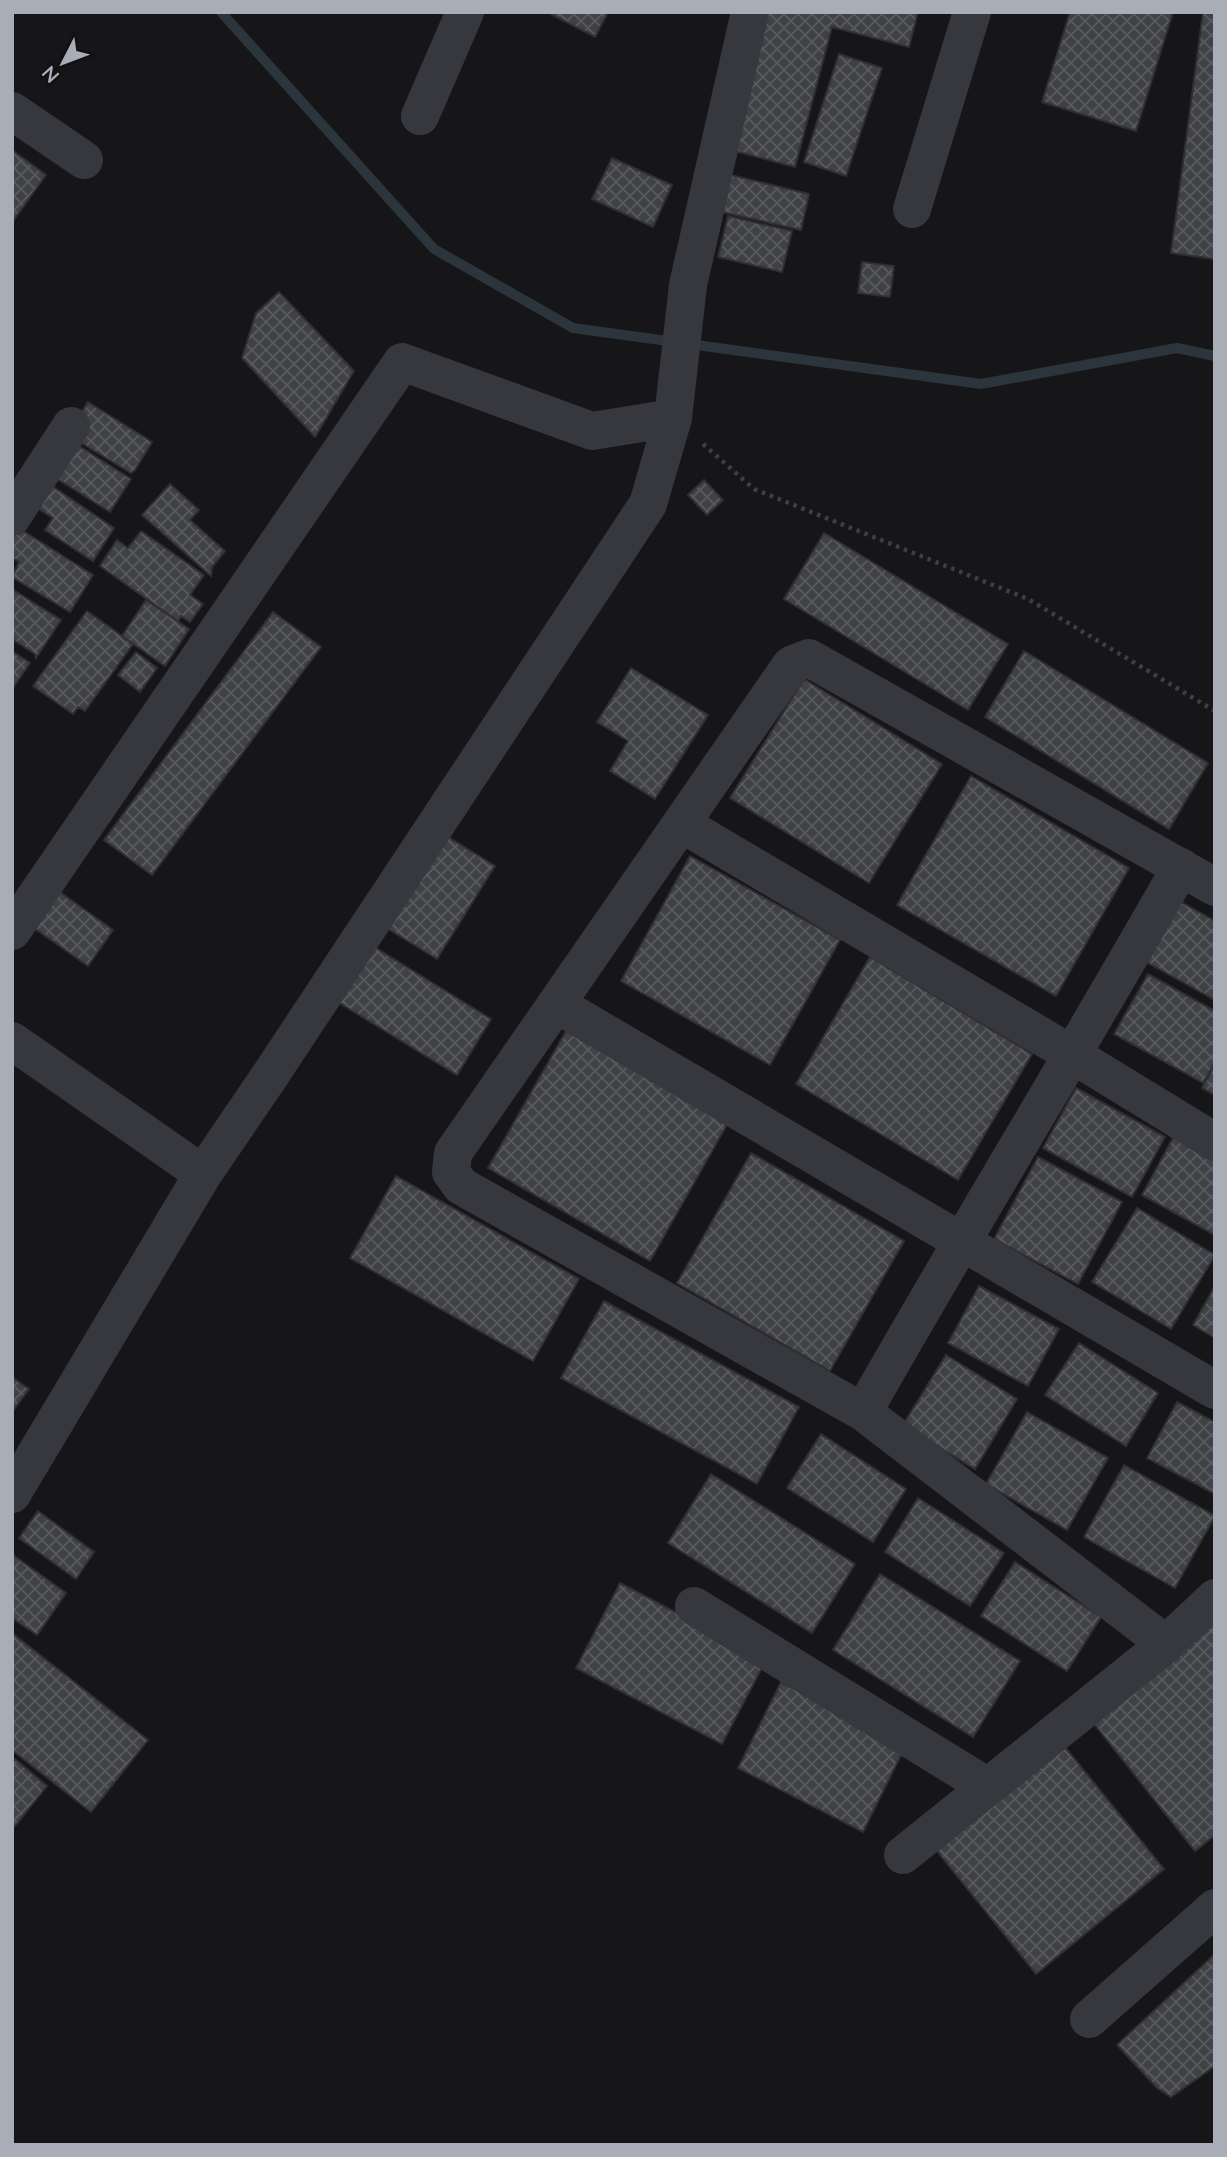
<svg xmlns="http://www.w3.org/2000/svg" width="1227" height="2157" font-family="Lato,sans-serif">
  <style>
    .lines { fill: none; stroke-linecap: round; stroke-linejoin: round }
    .stream { stroke: #2c353c; stroke-width: 10 }
    .building { fill: url(#building-cross-hatch); stroke: #303034; stroke-width: 2 }
    .path { stroke: #3d3f44; stroke-width: 4.5; stroke-dasharray: 3.5 5; stroke-linecap: butt }
    .minor { stroke: #37383d; stroke-width: 38 }
  </style>
  <defs>
    <pattern id="building-cross-hatch" width="8" height="8" patternUnits="userSpaceOnUse" patternTransform="scale(1.75)"><rect width="8" height="8" fill="#404145"/><path d="M0 0l8 8M0 8l8-8" fill="none" stroke="#595a5e"/></pattern>
  </defs>
  <rect width="100%" height="100%" fill="#161618"/>
  <g class="lines">
    <path class="stream" d="M221,12L434,249L573,328L981,384L1177,348L1215,356"/>
  </g>
  <path class="building" d="M547,12H608L595,37Z
    M762,12H918L909,47L832,27L795,167L727,149Z
    M1070,12H1173L1136,131L1042,102Z
    M1203,12H1215V259L1171,253Z
    M839,54L882,68L846,176L804,162Z
    M12,150L46,175L13,221L12,220Z
    M612,158L672,185L653,227L592,199Z
    M731,175L809,194L801,230L722,212Z
    M728,216L792,231L782,272L718,257Z
    M862,262L894,266L890,297L858,293Z
    M279,292L354,371L315,437L242,358L256,313Z
    M88,402L152,442L135,470L131,473L68,435Z
    M65,437L131,479L110,512L43,470Z
    M704,480L723,500L707,515L688,495Z
    M170,484L199,510L190,520L225,551L212,567L211,576L142,515Z
    M52,486L114,528L93,561L45,530L53,518L28,502Z
    M17,527L93,575L70,612L12,577L19,562L12,558V535Z
    M141,531L204,575L190,595L203,604L190,622L181,616L178,621L100,566L117,540L128,548Z
    M824,533L1008,644L968,710L784,599Z
    M12,589L61,620L36,658L35,654L12,639Z
    M146,600L189,629L165,666L122,636Z
    M87,611L133,644L85,711L78,707L73,714L33,686Z
    M273,612L321,647L152,875L104,840Z
    M12,651L30,663L12,689Z
    M1024,651L1208,763L1169,829L985,717Z
    M136,652L157,668L140,692L118,675Z
    M631,668L708,715L655,799L610,771L628,741L597,722Z
    M804,679L942,764L869,883L730,798Z
    M971,776L1129,868L1056,996L897,905Z
    M437,830L495,866L437,959L380,924Z
    M690,856L840,940L770,1065L621,981Z
    M50,885L113,930L88,966L24,921Z
    M1174,898L1215,921V1000L1141,959Z
    M368,943L491,1019L457,1075L333,999Z
    M870,957L1032,1054L958,1180L796,1084Z
    M1148,974L1215,1011V1062L1203,1083L1114,1034Z
    M566,1031L728,1123L650,1261L488,1168Z
    M1215,1064V1095L1202,1088Z
    M1076,1088L1165,1137L1132,1197L1043,1148Z
    M1175,1134L1215,1156V1235L1142,1195Z
    M751,1153L904,1241L830,1371L677,1283Z
    M1038,1157L1122,1202L1078,1284L994,1239Z
    M396,1176L579,1279L533,1361L350,1258Z
    M1137,1208L1215,1255L1171,1329L1092,1282Z
    M979,1286L1059,1329L1028,1386L948,1343Z
    M1215,1286V1338L1193,1325Z
    M604,1301L799,1407L757,1484L561,1378Z
    M1079,1343L1158,1393L1126,1446L1045,1395Z
    M946,1355L1017,1399L975,1469L903,1425Z
    M12,1377L29,1389L12,1412Z
    M1177,1402L1215,1422V1494L1147,1458Z
    M1027,1412L1108,1458L1067,1530L986,1484Z
    M821,1434L906,1489L873,1542L787,1488Z
    M1124,1465L1215,1516L1175,1588L1084,1537Z
    M711,1474L855,1564L812,1633L668,1543Z
    M918,1498L1004,1553L970,1606L885,1552Z
    M38,1511L94,1552L76,1579L19,1538Z
    M13,1555L66,1593L37,1635L12,1618Z
    M1015,1562L1101,1617L1067,1671L981,1616Z
    M880,1574L1020,1661L973,1737L833,1650Z
    M620,1583L766,1660L722,1744L576,1668Z
    M1215,1614V1835L1195,1851L1087,1715Z
    M12,1633L148,1740L91,1812L12,1750Z
    M781,1682L906,1745L863,1832L738,1768Z
    M1060,1741L1164,1869L1036,1974L932,1845Z
    M15,1759L47,1786L15,1826L12,1824V1762Z
    M1215,1954V2066L1171,2097L1157,2088L1117,2045Z"/>
  <g class="lines">
    <path class="path" d="M703,444L754,489L1028,599L1215,711"/>
    <path class="minor" d="M12,111L84,160
      M420,116L465,12
      M912,209L972,12
      M12,517L71,426
      M682,824L1073,1055L1215,1142
      M1215,887L809,658L791,665L453,1153L451,1172L461,1186L863,1412L1166,1644L1215,1598
      M12,931L402,362L592,431L673,418
      M556,1004L1215,1390
      M12,1041L203,1174
      M863,1412C967,1229 1077,1050 1181,867
      M12,1494L203,1174L269,1077L648,504L673,418L688,285L750,12
      M694,1606L988,1787
      M903,1855L1166,1644
      M1089,2019L1215,1908"/>
  </g>
  <rect width="1227" height="2157" fill="none" stroke="#a8adb8" stroke-width="28"/>
  <g transform="translate(63 63) rotate(228)" stroke="#111113" stroke-width="5" paint-order="stroke">
  <path d="M0-5L12 26L0 18L-12 26Z" fill="#a8adb8"/>
  <text y="-10" font-size="19" font-weight="bold" text-anchor="middle" fill="#a8adb8">N</text>
  </g>
</svg>
